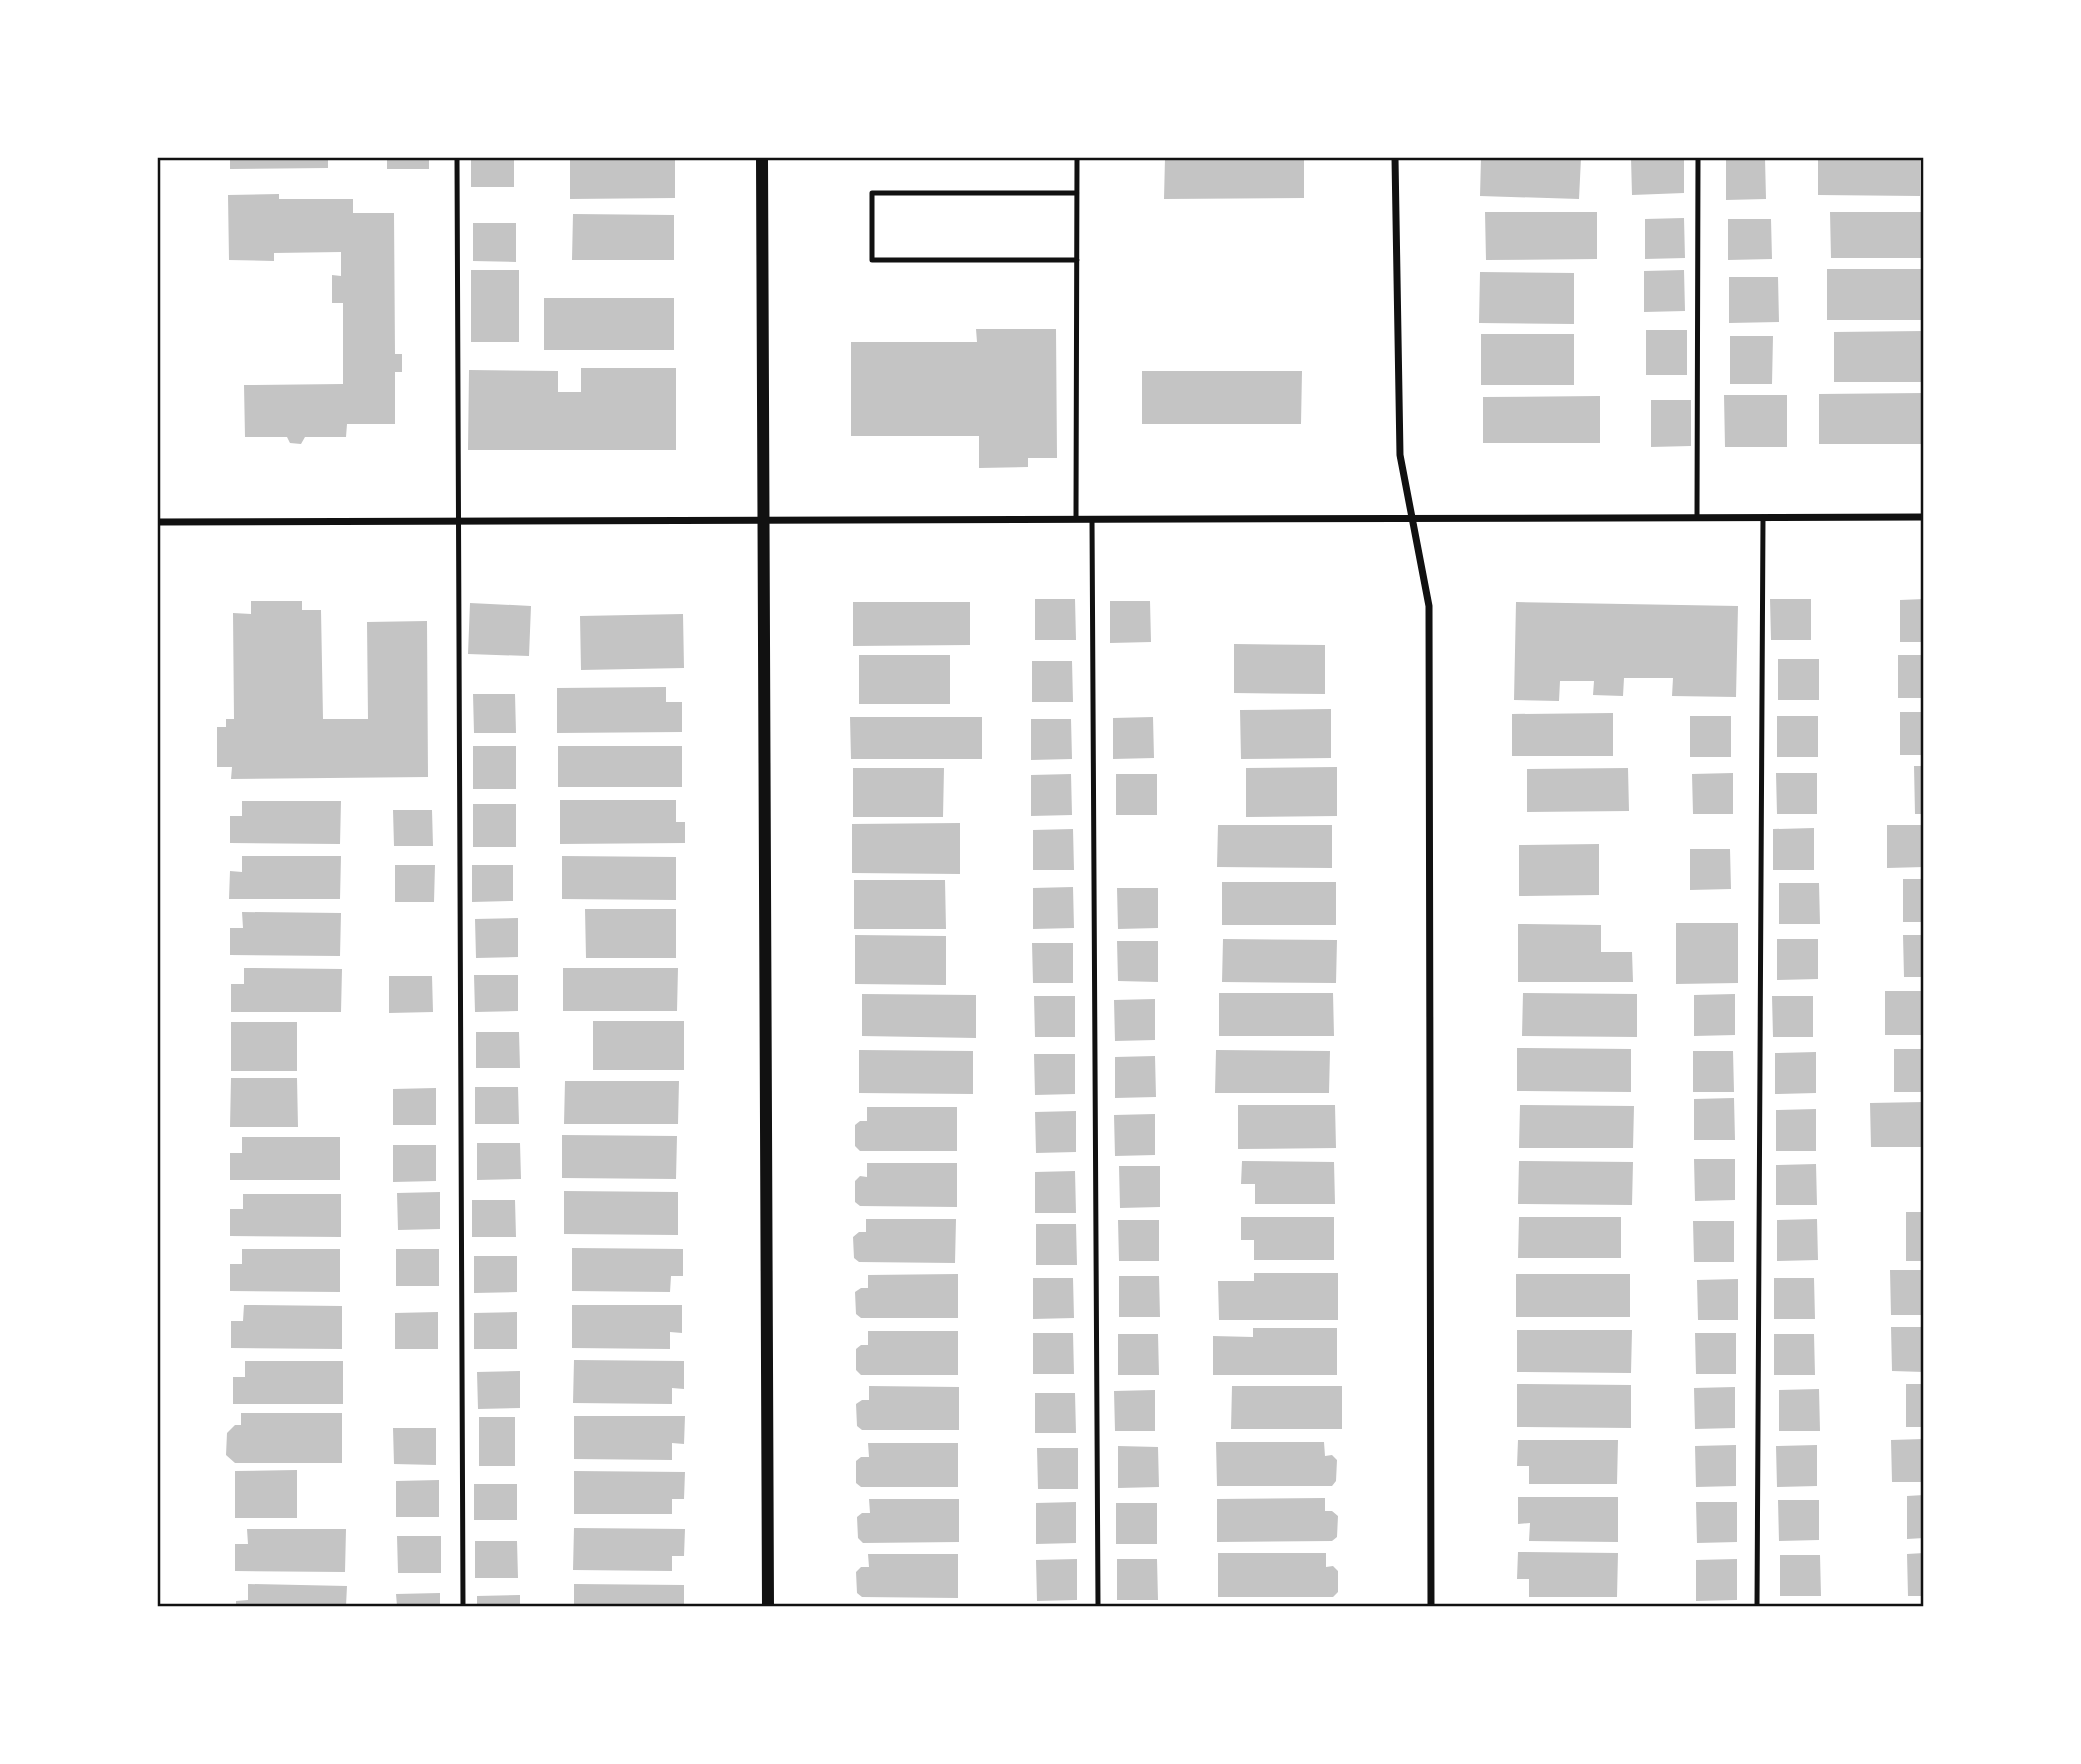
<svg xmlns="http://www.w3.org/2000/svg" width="2081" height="1764" font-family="'DejaVu Sans',sans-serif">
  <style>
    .building { fill: #c4c4c4 }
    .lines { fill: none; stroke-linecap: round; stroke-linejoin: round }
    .service { stroke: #111; stroke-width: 5 }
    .minor { stroke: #111; stroke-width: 7 }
    .tertiary { stroke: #111; stroke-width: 12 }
    .neatline { fill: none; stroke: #111; stroke-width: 2.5 }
  </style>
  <rect width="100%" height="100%" fill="#fff"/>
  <path class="building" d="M230,158H328V168L230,169Z
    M387,158H429V169H387Z
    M471,158H514V187H471Z
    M570,158H675V198L570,199Z
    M1165,158H1304V198L1164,199Z
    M1481,158H1581L1579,199L1480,196Z
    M1631,158H1684V193L1632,195Z
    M1765,158L1766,199L1726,200V159Z
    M1818,158H1920V196L1818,195Z
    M279,194V199H353V213H394L395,354H402V372H395V424H347L346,437H305L301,444L290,443L287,437H245L244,385L343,384V303H332V275L341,276V252L274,253V261L229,260L228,195Z
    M1485,212H1597V259L1486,260Z
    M1830,212H1924V258H1831Z
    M573,214L674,215V260H572Z
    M1684,218L1685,258L1645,259V219Z
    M1728,219H1771L1772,259L1728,260Z
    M473,223H516V262L473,261Z
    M1827,269H1924V320H1827Z
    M471,270H519V342H471Z
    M1684,270L1685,311L1644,312V271Z
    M1480,272L1574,273V324L1479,323Z
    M1729,277H1778L1779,322L1729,323Z
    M544,298H674V350H544Z
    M976,329H1056L1057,458H1028V467L979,468V436H851V342H977Z
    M1646,330H1687V375H1646Z
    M1924,331V382H1834V332Z
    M1481,334H1574V385H1481Z
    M1730,336H1773L1772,384H1730Z
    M581,368H676V450H468L469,370L558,371V392H581Z
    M1142,371H1302L1301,424H1142Z
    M1924,393V444H1819V394Z
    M1724,395H1787V447H1725Z
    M1600,396V443H1483V397Z
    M1651,400H1691V446L1651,447Z
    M1035,599H1075L1076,640H1035Z
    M1770,599H1811V640H1771Z
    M1924,599V642H1900V600Z
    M251,601H302V610H321L323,719H368L367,622L427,621L428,777L231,779L232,767H217V727H226V719H234L233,613L251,614Z
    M1110,601H1150L1151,642L1110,643Z
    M853,602H970V645L853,646Z
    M1516,602L1738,606L1736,697L1672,696L1673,678H1624L1623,696L1593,695L1594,681H1560L1559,701L1514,700Z
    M470,603L531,606L529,656L468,654Z
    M683,614L684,668L581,670L580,616Z
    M1234,644L1325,645V694L1234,693Z
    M859,655H950V704H859Z
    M1898,655H1924V698H1898Z
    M1778,659H1819V700H1778Z
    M1032,661H1072L1073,702H1032Z
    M666,687V702H682V732L557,733V688Z
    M473,694H515L516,733H474Z
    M1331,709V758L1241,759L1240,710Z
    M1900,712H1924V755H1900Z
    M1613,713V756H1512V714Z
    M1690,716H1731V757H1690Z
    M1777,716H1818V757H1777Z
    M850,717H982V759H851Z
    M1153,717L1154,758L1113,759V718Z
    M1031,719H1071L1072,759L1031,760Z
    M473,746H516V789H473Z
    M558,746H682V787H558Z
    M1914,766H1924V814H1915Z
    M1337,767V816L1246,817V768Z
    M853,768H944L943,817H853Z
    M1628,768L1629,811L1527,812V769Z
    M1733,773V814H1693L1692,774Z
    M1776,773H1817V814H1777Z
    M1071,774L1072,815L1031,816V775Z
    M1116,774H1157V815H1116Z
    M560,800H676V822H685V843L560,844Z
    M242,801H341L340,844L230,843V816H242Z
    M473,804H516V847H473Z
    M393,810H432L433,846H394Z
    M960,823V874L852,873V824Z
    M1218,825H1332V868L1217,867Z
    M1887,825H1924V867L1887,868Z
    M1814,828V870H1773V829Z
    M1073,829L1074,870H1033V830Z
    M1599,844V895L1519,896V845Z
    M1690,849H1730L1731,889L1690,890Z
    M242,856H341L340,899H229L230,871L242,872Z
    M562,856L676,857V900L562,899Z
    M395,865H435L434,902H395Z
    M472,865H513V901L472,902Z
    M1903,879H1924V922H1903Z
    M854,880H945L946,929H854Z
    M1222,882H1336V925H1222Z
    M1779,883H1819L1820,924H1779Z
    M1073,887L1074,928L1033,929V888Z
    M1117,888H1158V928L1118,929Z
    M585,909H676V958H586Z
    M242,912L341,913L340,956L230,955V928H243Z
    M518,918V957L476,958L475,919Z
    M1676,923H1738V983L1676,984Z
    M1518,924L1601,925V952H1632L1633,982H1518Z
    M855,935L946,936V985L855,984Z
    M1903,935H1924V977H1904Z
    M1223,939L1337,940L1336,983L1222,982Z
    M1777,939H1818V979L1777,980Z
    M1117,941H1158V982L1118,981Z
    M1032,943H1073V983H1033Z
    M244,968L342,969L341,1012H231V984H244Z
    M563,968H678L677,1011H563Z
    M474,975H518V1011L475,1012Z
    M389,976H432L433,1012L389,1013Z
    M1885,991H1924V1035H1885Z
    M1219,993H1333L1334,1036H1219Z
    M1523,993L1637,994V1037L1522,1036Z
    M862,994L976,995V1038L862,1036Z
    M1735,994V1035L1694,1036V995Z
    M1034,996H1075V1037H1035Z
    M1772,996H1813V1037H1773Z
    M1155,999V1040L1115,1041L1114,1000Z
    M593,1021H684V1070H593Z
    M231,1022H297V1071H231Z
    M476,1032H519L520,1068H476Z
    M1517,1048L1631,1049V1092L1517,1091Z
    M1894,1049H1924V1092H1894Z
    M859,1050L973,1051V1094L859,1093Z
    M1216,1050L1330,1051L1329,1093H1215Z
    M1693,1051H1733L1734,1092H1693Z
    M1816,1052V1093L1775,1094V1053Z
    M1034,1054H1075V1094L1035,1095Z
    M1155,1056L1156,1097L1115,1098V1057Z
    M231,1078H297L298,1127H230Z
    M565,1081H679L678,1124H564Z
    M475,1087H518L519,1124H475Z
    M436,1088V1125H393V1089Z
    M1734,1098L1735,1140H1694V1099Z
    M1924,1102V1147H1871L1870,1103Z
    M1238,1105H1335L1336,1148L1238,1149Z
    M1520,1105L1634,1106L1633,1148H1519Z
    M867,1107H957V1151H860L855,1146V1125L860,1121H867Z
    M1816,1109V1151H1776V1110Z
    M1076,1111V1152L1036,1153L1035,1112Z
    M1155,1114V1155L1115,1156L1114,1115Z
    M562,1135L677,1136L676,1179L562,1178Z
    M242,1137H340V1180H230V1153H242Z
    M477,1143H520L521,1179L477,1180Z
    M393,1145H436V1181L393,1182Z
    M1694,1159H1735V1200L1695,1201Z
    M1242,1161L1334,1162L1335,1204H1255V1184H1241Z
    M1519,1161L1633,1162L1632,1205L1518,1204Z
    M867,1163H957V1207L860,1206L855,1202V1181L860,1176L867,1177Z
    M1816,1164L1817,1205H1776V1165Z
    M1119,1166H1160V1207L1120,1208Z
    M1075,1171L1076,1213H1035V1172Z
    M564,1191L678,1192V1235L564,1234Z
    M440,1192V1229L398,1230L397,1193Z
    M243,1194H341V1237L230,1236V1209H243Z
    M472,1200H515L516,1237H472Z
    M1906,1212H1924V1261H1906Z
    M1241,1217H1334V1260H1254V1240H1241Z
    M1519,1217H1621V1258H1518Z
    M866,1219H956L955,1263L859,1262L854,1258L853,1237L859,1232H866Z
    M1817,1219L1818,1260L1777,1261V1220Z
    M1118,1220H1159V1261H1119Z
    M1693,1221H1734V1262H1694Z
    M1036,1224H1076L1077,1265H1036Z
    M572,1248L683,1249V1276H671L670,1292L572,1291Z
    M242,1249H340V1292L230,1291V1264H242Z
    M396,1249H439V1286H396Z
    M474,1256H517V1292L474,1293Z
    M1890,1270H1924V1315H1891Z
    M1254,1273H1338V1320H1219L1218,1281H1254Z
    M958,1274V1318H861L856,1314L855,1292L861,1288H868V1275Z
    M1516,1274H1630V1317H1516Z
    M1119,1276H1159L1160,1317H1119Z
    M1033,1278H1073L1074,1318L1033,1319Z
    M1774,1278H1814L1815,1319H1774Z
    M1738,1279V1320H1698L1697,1280Z
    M244,1305L342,1306V1349L231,1348V1321H243Z
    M572,1305H682V1333L670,1332V1349L572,1348Z
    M438,1312V1349H395V1313Z
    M517,1312V1349H474V1313Z
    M1891,1327H1924V1372L1892,1371Z
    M1253,1328H1337V1375H1213V1336L1253,1337Z
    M1517,1330H1632L1631,1373L1517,1372Z
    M868,1331H958V1375H861L856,1370V1349L861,1345H868Z
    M1033,1333H1073L1074,1374H1033Z
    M1695,1333H1736V1374H1696Z
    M1118,1334H1158L1159,1375H1118Z
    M1774,1334H1814L1815,1375H1774Z
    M574,1360L684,1361V1389L672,1388V1404L573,1403Z
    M245,1361H343V1404H233V1377H245Z
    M520,1371V1408L478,1409L477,1372Z
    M1517,1384L1631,1385V1428L1517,1427Z
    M1906,1384H1924V1427H1906Z
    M869,1386L959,1387V1430H862L857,1426L856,1404L862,1400H869Z
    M1232,1386H1342V1429H1231Z
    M1735,1387V1428L1695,1429L1694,1388Z
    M1819,1389L1820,1431H1779V1390Z
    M1155,1390V1431H1115L1114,1391Z
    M1035,1393H1075L1076,1433H1035Z
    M241,1413H342V1463H235L226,1455L227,1433L235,1425H241Z
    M574,1416H685L684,1444L672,1443V1460L574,1459Z
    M479,1417H515V1466H479Z
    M393,1428H436V1465L394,1464Z
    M1924,1439V1482H1892L1891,1440Z
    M1518,1440H1618L1617,1484H1529V1466H1517Z
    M1216,1442H1324L1325,1456L1332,1455L1337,1460L1336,1481L1332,1486H1217Z
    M868,1443H958V1487H861L856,1483V1461L861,1457H869Z
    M1736,1445V1486L1696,1487L1695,1446Z
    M1817,1445V1486L1777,1487L1776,1446Z
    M1118,1446L1158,1447L1159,1487L1118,1488Z
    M1037,1448H1078V1489H1038Z
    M297,1470V1518H235V1471Z
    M574,1471L685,1472L684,1499H672V1514H574Z
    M439,1480V1517H396V1481Z
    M474,1484H517V1520H474Z
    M1924,1495V1538L1907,1539V1496Z
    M1518,1497H1618V1542L1529,1541L1530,1523L1518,1524Z
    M1325,1498V1511H1332L1338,1516L1337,1537L1332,1541L1217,1542V1499Z
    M869,1499H959V1542L863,1543L858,1538L857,1517L862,1513H870Z
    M1778,1500H1819V1540L1779,1541Z
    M1076,1502V1543L1036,1544V1503Z
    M1696,1502H1737V1542L1697,1543Z
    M1116,1503H1157V1544H1116Z
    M574,1528L685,1529L684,1556H672V1571L573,1570Z
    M247,1529H346L345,1572L235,1571V1544H248Z
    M397,1536H441V1573H398Z
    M475,1541H517L518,1578H475Z
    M1518,1552L1618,1553L1617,1597H1529V1579H1517Z
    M1218,1553H1326V1567L1333,1566L1338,1571V1592L1333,1597H1218Z
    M1924,1553V1596H1908L1907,1554Z
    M868,1554H958V1598L862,1597L857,1593L856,1572L861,1567H869Z
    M1780,1555H1820L1821,1596H1780Z
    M1077,1559V1600L1037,1601L1036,1560Z
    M1117,1559H1157L1158,1600H1117Z
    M1737,1559V1600L1696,1601V1560Z
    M248,1584L347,1586L346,1606H236V1601L248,1600Z
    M574,1584L684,1585V1606H574Z
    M440,1593V1606H397L396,1594Z
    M520,1595V1606H477V1596Z"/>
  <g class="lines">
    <path class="service" d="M457,158L463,1606
      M1077,193H872V260H1077
      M1697,517L1698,158
      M1076,519L1077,158
      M1092,519L1098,1606
      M1757,1606L1763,517"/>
    <path class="minor" d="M1395,158L1400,455L1429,606L1431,1606
      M158,522L1924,517"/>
    <path class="tertiary" d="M762,158L768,1606"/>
  </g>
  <rect width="2081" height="1764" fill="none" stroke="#ffffff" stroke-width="318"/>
  <rect x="159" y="159" width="1763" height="1446" class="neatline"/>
</svg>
